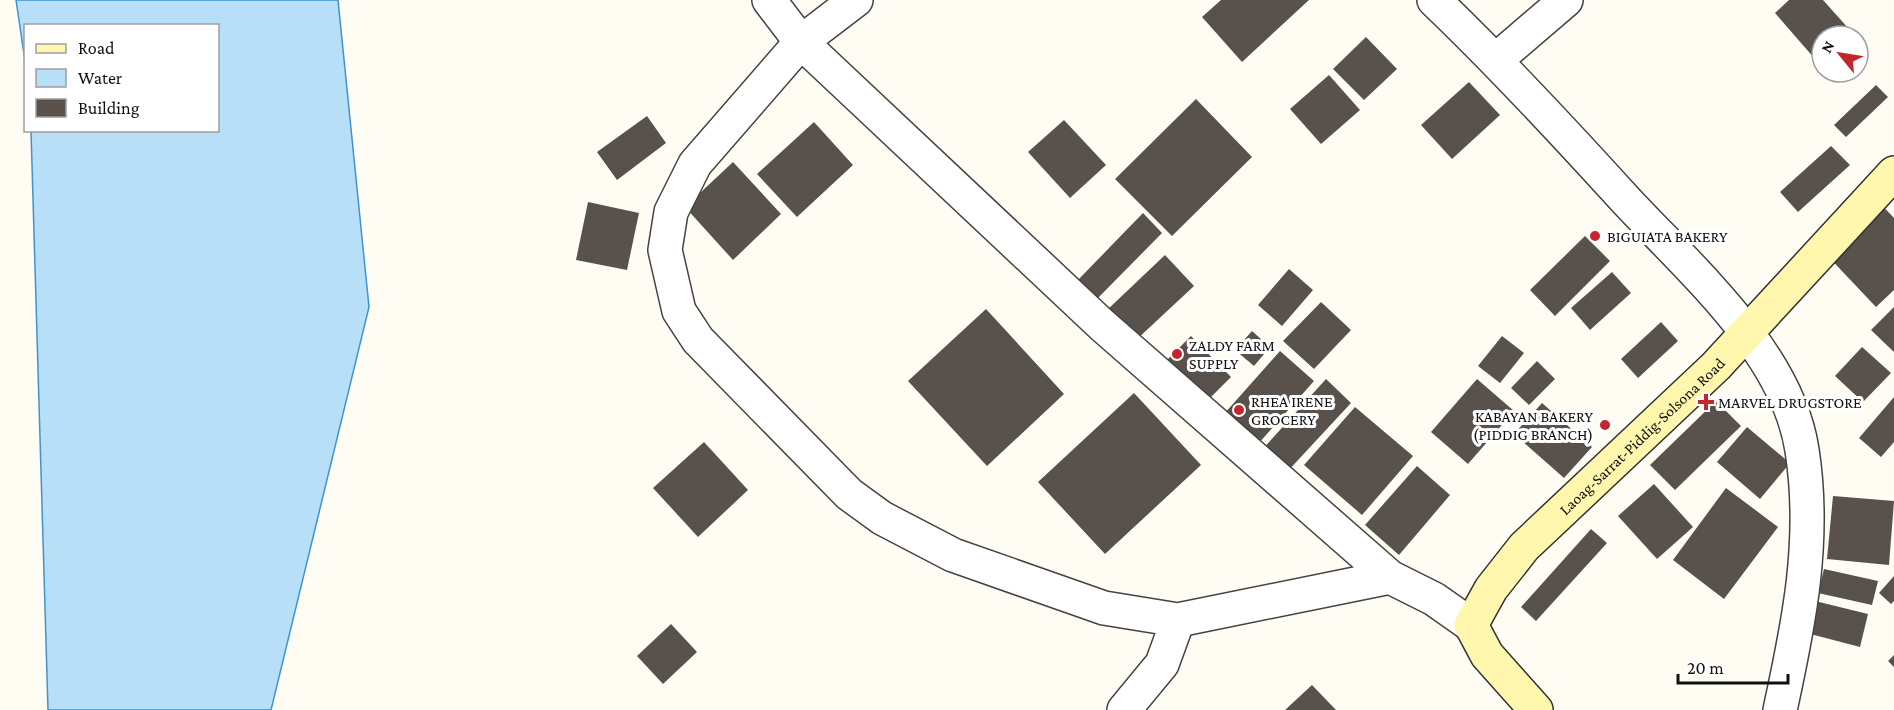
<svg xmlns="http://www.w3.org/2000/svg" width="1894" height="710" font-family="'Crimson Pro',serif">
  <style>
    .water { fill: #b7dff7; stroke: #3e94cf; stroke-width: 1.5 }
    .building { fill: #59514c }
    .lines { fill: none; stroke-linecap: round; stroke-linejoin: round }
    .street-casing { stroke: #434343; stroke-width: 36 }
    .secondary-casing { stroke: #323232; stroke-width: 36 }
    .street { stroke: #fff; stroke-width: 33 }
    .secondary { stroke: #fff7ae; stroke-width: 33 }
    .poi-dot { fill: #c3262c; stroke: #fff; stroke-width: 2 }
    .labels { text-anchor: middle; stroke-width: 6; stroke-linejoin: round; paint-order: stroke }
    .poi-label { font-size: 16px; fill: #101010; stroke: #fff; text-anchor: start }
    .street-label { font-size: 16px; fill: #101010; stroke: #fff }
  </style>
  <rect width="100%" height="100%" fill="#fffdf3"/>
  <path class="water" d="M16,0H338L369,307L271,710H48L31,131L218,130V26H26L25,61Z"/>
  <path class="building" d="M1221,0H1309L1242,62L1202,17Z
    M1789,0H1823L1849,29L1841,36H1822V53L1815,59L1775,13Z
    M1366,37L1397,69L1364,100L1333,69Z
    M1329,75L1360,110L1321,144L1290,109Z
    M1469,82L1500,115L1452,159L1421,125Z
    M1876,85L1888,97L1846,137L1834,125Z
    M1196,99L1252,157L1172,236L1115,179Z
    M647,116L666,143L617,180L597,152Z
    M1064,120L1106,165L1070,198L1028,152Z
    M814,122L853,165L797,217L757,174Z
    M1831,146L1850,165L1798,212L1780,192Z
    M733,162L781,214L733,260L685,207Z
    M1877,200L1894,218V290L1876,307L1823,251Z
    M588,202L639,213L627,270L576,260Z
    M1143,213L1162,233L1096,300L1077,281Z
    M1585,236L1610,261L1555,316L1530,290Z
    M1165,255L1194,286L1135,341L1106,311Z
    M1289,269L1313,290L1282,326L1258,305Z
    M1612,272L1631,293L1590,330L1571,308Z
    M1321,302L1351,330L1314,369L1283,341Z
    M1894,307V352L1871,330Z
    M986,309L1064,394L987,466L908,381Z
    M1661,322L1678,341L1638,378L1621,359Z
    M1252,331L1270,347L1254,366L1235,350Z
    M1191,336L1231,377L1203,405L1162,365Z
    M1502,336L1524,353L1500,383L1478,366Z
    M1862,347L1891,373L1863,402L1835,376Z
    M1280,351L1314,381L1250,453L1216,423Z
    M1537,361L1555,379L1529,405L1511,388Z
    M1326,379L1351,403L1286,473L1261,451Z
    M1477,379L1514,411L1468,464L1431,432Z
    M1134,393L1201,465L1105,554L1038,482Z
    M1894,397V442L1881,457L1859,438Z
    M1716,401L1741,426L1675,490L1650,465Z
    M1542,403L1592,447L1564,478L1514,434Z
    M1355,407L1413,456L1362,515L1304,465Z
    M1747,427L1790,463L1760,499L1717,462Z
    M704,442L748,490L698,537L653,488Z
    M1417,466L1450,495L1399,555L1365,525Z
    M1654,484L1693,527L1657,559L1618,516Z
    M1726,488L1778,527L1724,599L1673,560Z
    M1833,496L1894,501L1889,565L1827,559Z
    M1591,529L1607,543L1536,621L1521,607Z
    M1824,569L1878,581L1872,605L1818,593Z
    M1894,576V601L1891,604L1879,593Z
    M1807,599L1868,614L1860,647L1799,631Z
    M671,624L697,652L663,684L637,656Z
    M1894,655V667L1888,661Z
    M1312,685L1336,710H1285Z"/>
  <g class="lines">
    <g class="street-casing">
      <path id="street" d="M769,0L801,42L1102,325L1390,577L1434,599L1471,625
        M856,0L801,42L695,164L671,212L665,250L679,311L698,340L849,494L882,518L953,555L1104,608L1178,620
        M1434,0C1500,63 1561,129 1622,196C1687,267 1787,351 1802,450C1816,540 1799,623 1780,710
        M1496,60L1566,0
        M1124,710L1162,664L1178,620L1390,577"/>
    </g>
    <g class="secondary-casing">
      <g id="secondary">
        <path id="s1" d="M1536,710L1487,655L1471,625L1491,589L1524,547L1716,366L1894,173"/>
      </g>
    </g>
    <use href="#street" class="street"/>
    <use href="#secondary" class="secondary"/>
  </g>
  <g class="poi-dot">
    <circle cx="1595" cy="236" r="6"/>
    <circle cx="1177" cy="354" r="6"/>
    <path d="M1703 393h6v6h6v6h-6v6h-6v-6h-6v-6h6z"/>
    <circle cx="1239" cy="410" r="6"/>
    <circle cx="1605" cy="425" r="6"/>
  </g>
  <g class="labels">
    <g class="poi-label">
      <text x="1607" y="242">BIGUIATA BAKERY</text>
      <text x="1189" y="351">ZALDY FARM<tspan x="1189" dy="18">SUPPLY</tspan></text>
      <text x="1251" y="407">RHEA IRENE<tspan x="1251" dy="18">GROCERY</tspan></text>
      <text x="1718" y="408">MARVEL DRUGSTORE</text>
      <text x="1593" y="422" text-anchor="end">KABAYAN BAKERY<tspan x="1593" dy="18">(PIDDIG BRANCH)</tspan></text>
    </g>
    <g class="street-label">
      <text dy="6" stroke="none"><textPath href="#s1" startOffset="364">Laoag-Sarrat-Piddig-Solsona Road</textPath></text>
    </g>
  </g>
  <rect x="24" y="24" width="195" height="108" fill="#ffffff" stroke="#9f9f9f" stroke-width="1.5"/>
  <rect x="36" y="44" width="30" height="9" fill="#fff7ae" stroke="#9f9f9f" stroke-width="1.5"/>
  <text x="78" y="54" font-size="18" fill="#101010">Road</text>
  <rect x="36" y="69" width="30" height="18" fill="#b7dff7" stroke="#9f9f9f" stroke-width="1.5"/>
  <text x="78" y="84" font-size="18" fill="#101010">Water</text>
  <rect x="36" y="99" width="30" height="18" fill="#59514c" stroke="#9f9f9f" stroke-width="1.5"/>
  <text x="78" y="114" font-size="18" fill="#101010">Building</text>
  <g transform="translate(1840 54) rotate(300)"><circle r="28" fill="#ffffff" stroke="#9f9f9f" stroke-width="1.5"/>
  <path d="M0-4.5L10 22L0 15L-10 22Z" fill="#c3262c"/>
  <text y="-9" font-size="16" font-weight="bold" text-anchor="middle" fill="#101010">N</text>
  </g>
  <path d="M1678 674v9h110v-9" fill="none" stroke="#101010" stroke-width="3"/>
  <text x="1687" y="674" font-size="18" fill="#101010" stroke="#ffffff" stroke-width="4.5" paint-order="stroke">20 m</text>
</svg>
